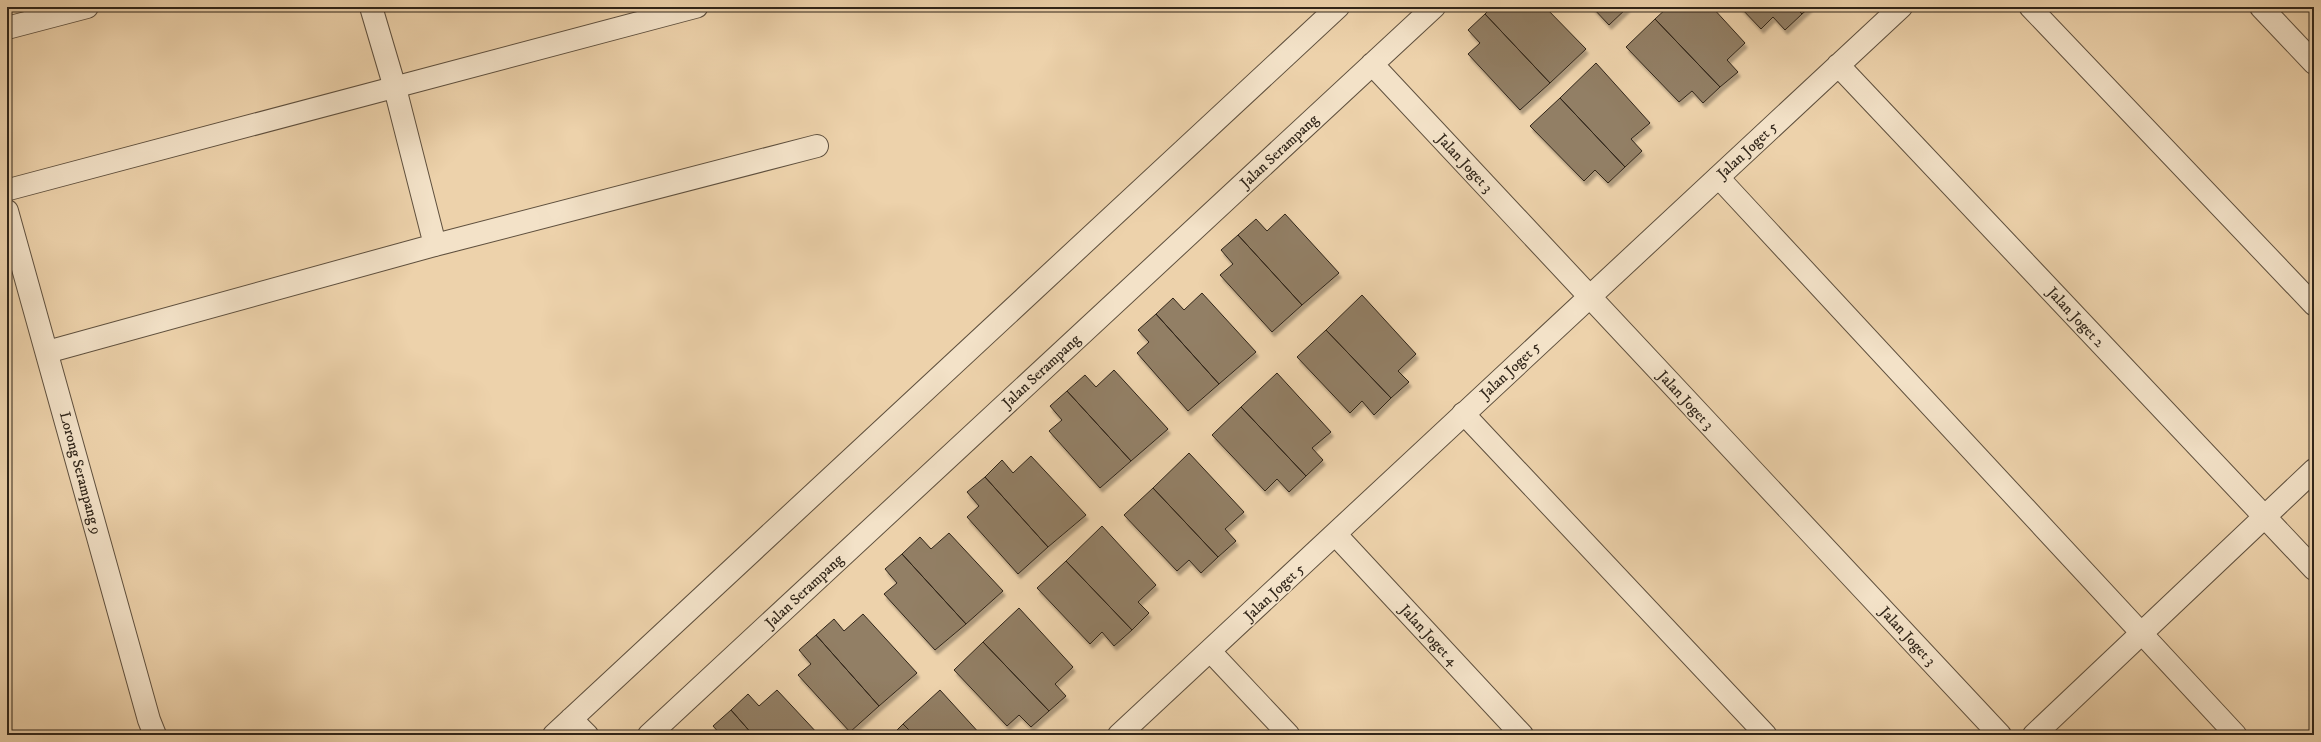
<svg xmlns="http://www.w3.org/2000/svg" width="2321" height="742" font-family="'IM FELL DW Pica',serif">
  <style>
    .building { fill: #927f65; stroke: #302519; filter: url(#shadow) }
    .lines { fill: none; stroke-linecap: round; stroke-linejoin: round }
    .lane-casing { stroke: #5f503e; stroke-width: 23 }
    .street-casing { stroke: #5f503e; stroke-width: 24 }
    .lane { stroke: #f3e2c8; stroke-width: 21 }
    .street { stroke: #f3e2c8; stroke-width: 22 }
    .labels { text-anchor: middle; stroke-width: 3.5; stroke-linejoin: round; paint-order: stroke }
    .street-label { font-size: 15px; fill: #302519; stroke: #f3e2c8 }
  </style>
  <defs>
    <filter id="shadow"><feDropShadow dx="2.5" dy="4.5" stdDeviation="1" flood-color="#0004"/></filter>
  </defs>
  <rect width="100%" height="100%" fill="#edd2ab"/>
  <filter id="stains"><feTurbulence type="fractalNoise" baseFrequency=".005" numOctaves="4"/><feColorMatrix values="0 0 0 0 .2 0 0 0 0 .09 0 0 0 0 .02 0 0 0 .5 -.17"/></filter>
  <radialGradient id="worn" r=".72"><stop offset=".6" stop-color="#630" stop-opacity="0"/><stop offset="1" stop-color="#630" stop-opacity=".3"/></radialGradient>
  <path class="building" d="M1492,7H1510L1513,10L1515,7H1545L1586,49L1550,83L1485,14Z
    M1592,7H1628L1609,25Z
    M1668,7H1712L1745,43L1727,60L1738,72L1720,87L1655,19Z
    M1740,7H1795L1802,14L1785,30L1773,17L1761,29Z
    M1795,7H1810L1802,14Z
    M1485,14L1550,83L1520,110L1468,54L1480,43L1468,30Z
    M1655,19L1720,87L1703,103L1692,91L1679,102L1626,47Z
    M1596,63L1650,123L1631,139L1642,151L1625,167L1560,98Z
    M1560,98L1625,167L1608,183L1595,170L1584,181L1530,126Z
    M1285,214L1339,273L1302,305L1238,235L1256,219L1267,231Z
    M1238,235L1302,305L1272,332L1220,275L1233,264L1221,250Z
    M1202,293L1256,352L1219,384L1156,314L1173,298L1184,310Z
    M1362,295L1416,354L1398,371L1409,382L1391,398L1326,330Z
    M1156,314L1219,384L1188,411L1137,353L1149,342L1138,330Z
    M1326,330L1391,398L1374,415L1362,401L1350,413L1297,357Z
    M1114,370L1168,429L1131,461L1067,391L1085,375L1096,387Z
    M1277,373L1331,432L1312,448L1323,460L1306,476L1241,407Z
    M1067,391L1131,461L1100,488L1049,431L1062,420L1050,406Z
    M1241,407L1306,476L1289,492L1277,479L1265,491L1212,435Z
    M1189,453L1244,512L1225,529L1236,541L1218,557L1153,488Z
    M1031,456L1086,515L1048,547L985,477L1002,460L1013,473Z
    M985,477L1048,547L1018,574L967,517L979,506L967,492Z
    M1153,488L1218,557L1201,573L1189,560L1177,571L1124,515Z
    M1102,526L1156,585L1138,602L1149,613L1132,630L1066,561Z
    M949,533L1003,591L966,624L902,554L920,537L931,549Z
    M902,554L966,624L935,650L884,594L897,583L885,569Z
    M1066,561L1132,630L1114,646L1102,632L1090,644L1037,588Z
    M1019,608L1073,667L1055,684L1066,696L1049,711L983,642Z
    M863,614L917,673L879,706L816,635L834,619L844,631Z
    M816,635L879,706L850,732L798,675L811,664L799,650Z
    M983,642L1049,711L1031,727L1019,715L1007,726L954,670Z
    M777,690L819,735H753L731,710L748,694L759,706Z
    M940,690L981,735H914L903,724Z
    M731,710L753,735H721L713,726Z
    M903,724L914,735H892Z"/>
  <g class="lines">
    <g class="lane-casing">
      <path id="lane" d="M2030,7L2314,305
        M1718,177L2236,735
        M7,190L697,7
        M1463,413L1766,735
        M1210,651L1289,735"/>
    </g>
    <g class="street-casing">
      <path id="street" d="M371,7L395,88L435,245
        M2261,7L2314,63
        M7,28L87,7
        M1372,64L2000,735
        M1838,65L2314,569
        M7,211L149,720L155,735
        M47,352L435,245L817,146
        M1336,535L1522,735
        M571,719L587,735
        M554,735L1338,7
        M649,735L1434,7
        M1119,735L1901,7
        M2034,735L2314,470"/>
    </g>
    <use href="#lane" class="lane"/>
    <use href="#street" class="street"/>
  </g>
  <g class="labels">
    <g class="street-label">
      <text transform="translate(1747 150) rotate(-43)" y="5">Jalan Joget 5</text>
      <text transform="translate(1279 151) rotate(-43)" y="5">Jalan Serampang</text>
      <text transform="translate(1465 163) rotate(47)" y="5">Jalan Joget 3</text>
      <text transform="translate(2076 317) rotate(47)" y="5">Jalan Joget 2</text>
      <text transform="translate(1510 370) rotate(-43)" y="5">Jalan Joget 5</text>
      <text transform="translate(1041 371) rotate(-43)" y="5">Jalan Serampang</text>
      <text transform="translate(1686 400) rotate(47)" y="5">Jalan Joget 3</text>
      <text transform="translate(81 473) rotate(75)" y="5">Lorong Serampang 9</text>
      <text transform="translate(804 591) rotate(-43)" y="5">Jalan Serampang</text>
      <text transform="translate(1274 592) rotate(-43)" y="5">Jalan Joget 5</text>
      <text transform="translate(1429 635) rotate(47)" y="5">Jalan Joget 4</text>
      <text transform="translate(1908 636) rotate(47)" y="5">Jalan Joget 3</text>
    </g>
  </g>
  <rect width="2321" height="742" fill="none" stroke="#edd2ab" stroke-width="24"/>
  <rect x="8" y="8" width="2305" height="726" fill="none" stroke="#302519" stroke-width="2"/>
  <rect x="12" y="12" width="2297" height="718" fill="none" stroke="#302519"/>
  <rect width="100%" height="100%" filter="url(#stains)"/>
  <rect width="100%" height="100%" fill="url(#worn)"/>
</svg>
